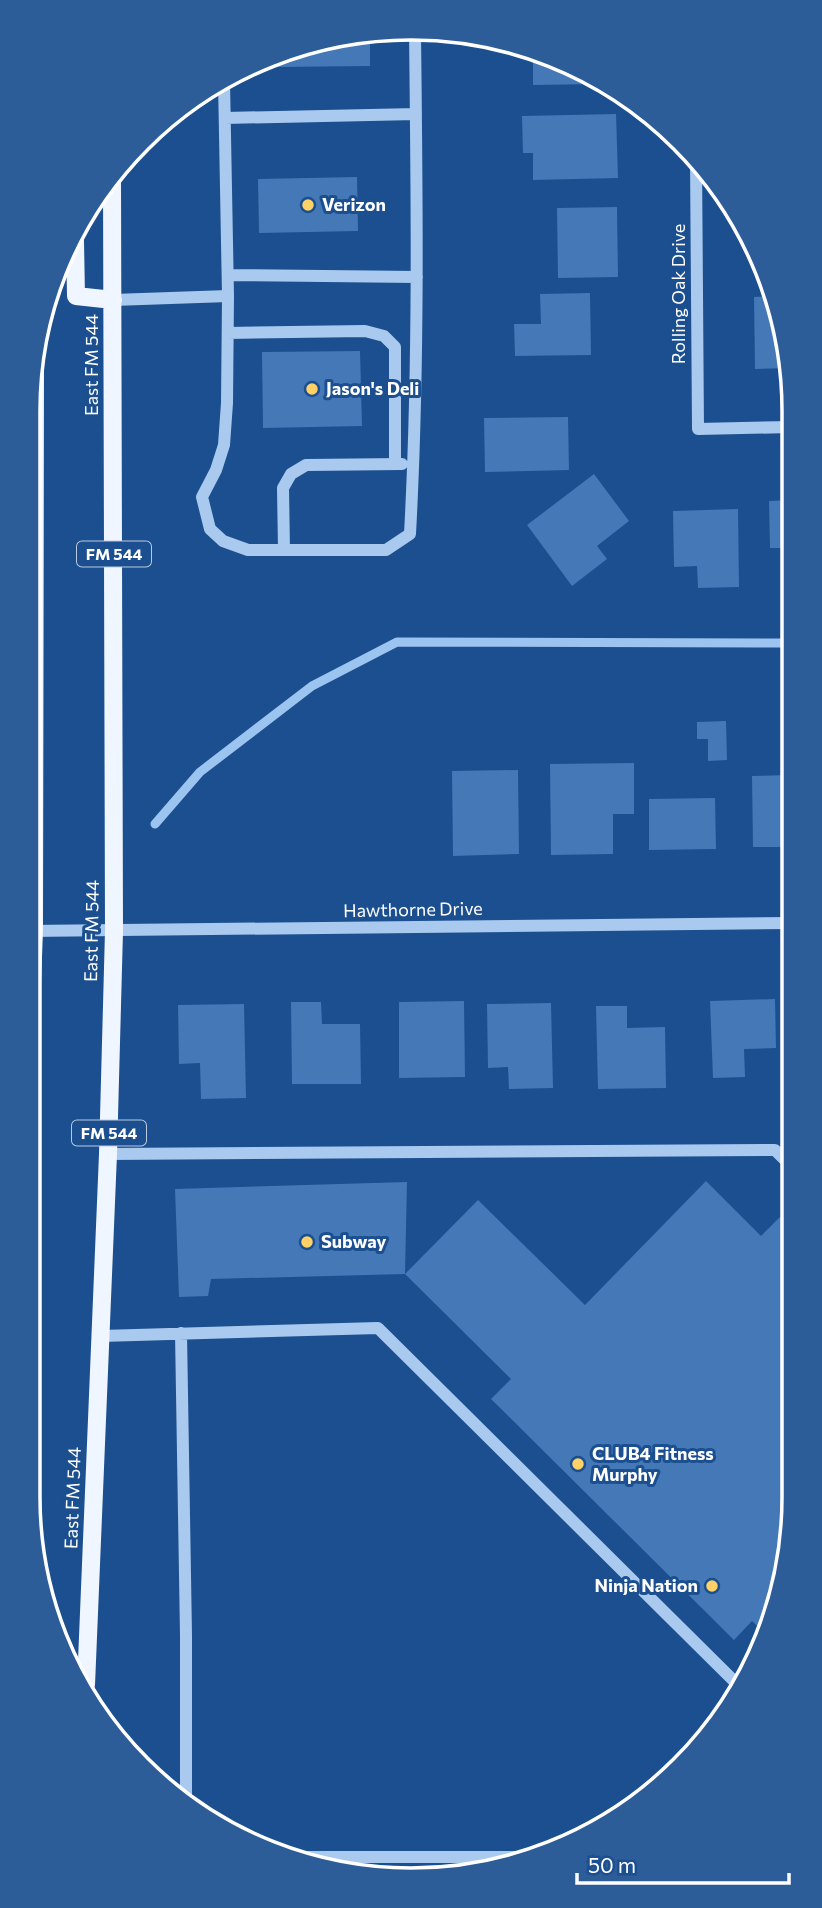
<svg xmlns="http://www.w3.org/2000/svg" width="822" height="1908" font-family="Commissioner,sans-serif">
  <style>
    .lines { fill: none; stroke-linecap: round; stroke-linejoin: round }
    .stream { stroke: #9cc4f0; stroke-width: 9 }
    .building { fill: #4478b7 }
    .minor { stroke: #a9c9ee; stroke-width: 12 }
    .major { stroke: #f0f6ff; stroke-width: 18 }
    .poi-dot { fill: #ffd166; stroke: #1b4f8f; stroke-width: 2.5 }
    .labels { text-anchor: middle; stroke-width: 6; stroke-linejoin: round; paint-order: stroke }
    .shield { fill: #1b4f8f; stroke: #bbcadd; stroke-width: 2 }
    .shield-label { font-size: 16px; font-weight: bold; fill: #fff }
    .poi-label { font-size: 18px; font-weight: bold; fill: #fff; stroke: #1b4f8f; text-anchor: start }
    .street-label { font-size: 18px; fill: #fff; stroke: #1b4f8f }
    .rim { fill: none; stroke: #fff; stroke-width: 3.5 }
  </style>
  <rect width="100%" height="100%" fill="#1b4f8f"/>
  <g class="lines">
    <path class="stream" d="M155,824L200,772L312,686L397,642L791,643"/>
  </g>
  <path class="building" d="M370,33V66L278,67V58Z
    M533,51H538L600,84L533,85Z
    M616,114L618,178L533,180V153H523L522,116Z
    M357,177L358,231L259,233L258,179Z
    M617,207L618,277L558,278L557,208Z
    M752,242L758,252L762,260H752Z
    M590,293L591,355L515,356L514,324H541L540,294Z
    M773,296L791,361V368L755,369L754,297Z
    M360,351L362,426L263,428L262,352Z
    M568,417L569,470L485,472L484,418Z
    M594,474L629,521L597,546L607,559L572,586L527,525Z
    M791,500V548H770L769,501Z
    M738,509L739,587L698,588L697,566L674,567L673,511Z
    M726,721L727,760L708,761V739H697V722Z
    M634,763V814H613V854L551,855L550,764Z
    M518,770L519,854L453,856L452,771Z
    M792,775V847H753L752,776Z
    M715,798L716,849L649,850V799Z
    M775,999L776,1048L744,1049L745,1077L713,1078L710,1001Z
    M464,1001L465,1077L399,1078V1002Z
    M291,1002H321L322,1024H360L361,1084H292Z
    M551,1003L553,1088L509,1089L508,1067L488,1068L487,1004Z
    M244,1004L246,1098L201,1099L200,1063L179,1064L178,1005Z
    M596,1006H627V1028L665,1027L666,1088L598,1089Z
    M706,1181L761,1236L780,1217L793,1229L794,1497L774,1620L766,1634L752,1621L734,1640L491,1399L511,1379L405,1274L478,1200L585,1305Z
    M407,1182L405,1274L211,1279L208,1296L179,1297L175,1189Z"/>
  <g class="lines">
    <path class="minor" d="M224,81L228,296L227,403L224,445L216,470L202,497L210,529L223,541L248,550H386L410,534C419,367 417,200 415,33
      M225,118L416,114
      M696,159L698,429L791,427
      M228,275L417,277
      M113,300L228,296
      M228,333L365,331L384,336L395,347V464
      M284,550L283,488L291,474L306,465L402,464
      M28,931L792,923
      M108,1154L775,1150L793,1168
      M181,1333L186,1635V1801
      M101,1336L378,1328L737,1684
      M296,1857H526"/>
    <path class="major" d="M75,241L76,296L113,300
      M28,1084L34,931L35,369
      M86,1685L108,1154L114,931L112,178"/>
  </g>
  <g class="poi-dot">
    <circle cx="308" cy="205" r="7"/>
    <circle cx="312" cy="389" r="7"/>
    <circle cx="307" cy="1242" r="7"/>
    <circle cx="578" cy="1464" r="7"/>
    <circle cx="712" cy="1586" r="7"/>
  </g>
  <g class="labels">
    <g class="shield">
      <rect x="77" y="541.5" width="74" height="25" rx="5"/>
      <rect x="72" y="1120.5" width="74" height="25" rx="5"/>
    </g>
    <g class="shield-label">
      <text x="114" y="560">FM 544</text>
      <text x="109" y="1139">FM 544</text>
    </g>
    <g class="poi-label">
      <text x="322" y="211">Verizon</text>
      <text x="326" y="395">Jason's Deli</text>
      <text x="321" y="1248">Subway</text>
      <text x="592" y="1460">CLUB4 Fitness<tspan x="592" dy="21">Murphy</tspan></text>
      <text x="698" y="1592" text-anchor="end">Ninja Nation</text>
    </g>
    <g class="street-label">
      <text transform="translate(679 294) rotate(-90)" y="6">Rolling Oak Drive</text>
      <text transform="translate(92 365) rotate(-90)" y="6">East FM 544</text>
      <text transform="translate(413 910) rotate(-1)" y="6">Hawthorne Drive</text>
      <text transform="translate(92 931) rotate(-89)" y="6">East FM 544</text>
      <text transform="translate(73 1498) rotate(-88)" y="6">East FM 544</text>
    </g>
  </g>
  <path d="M0 0H822V1908H0ZM411 40H411A371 371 0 0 1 782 411V1497A371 371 0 0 1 411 1868H411A371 371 0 0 1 40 1497V411A371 371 0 0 1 411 40Z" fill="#2d5d98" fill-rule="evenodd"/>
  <path class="rim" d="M411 40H411A371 371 0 0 1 782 411V1497A371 371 0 0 1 411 1868H411A371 371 0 0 1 40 1497V411A371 371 0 0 1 411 40Z"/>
  <path d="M577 1873v10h212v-10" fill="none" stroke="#ffffff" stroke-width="3.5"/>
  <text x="588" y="1873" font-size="21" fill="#ffffff" stroke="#1b4f8f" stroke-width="5" paint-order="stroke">50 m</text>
</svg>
